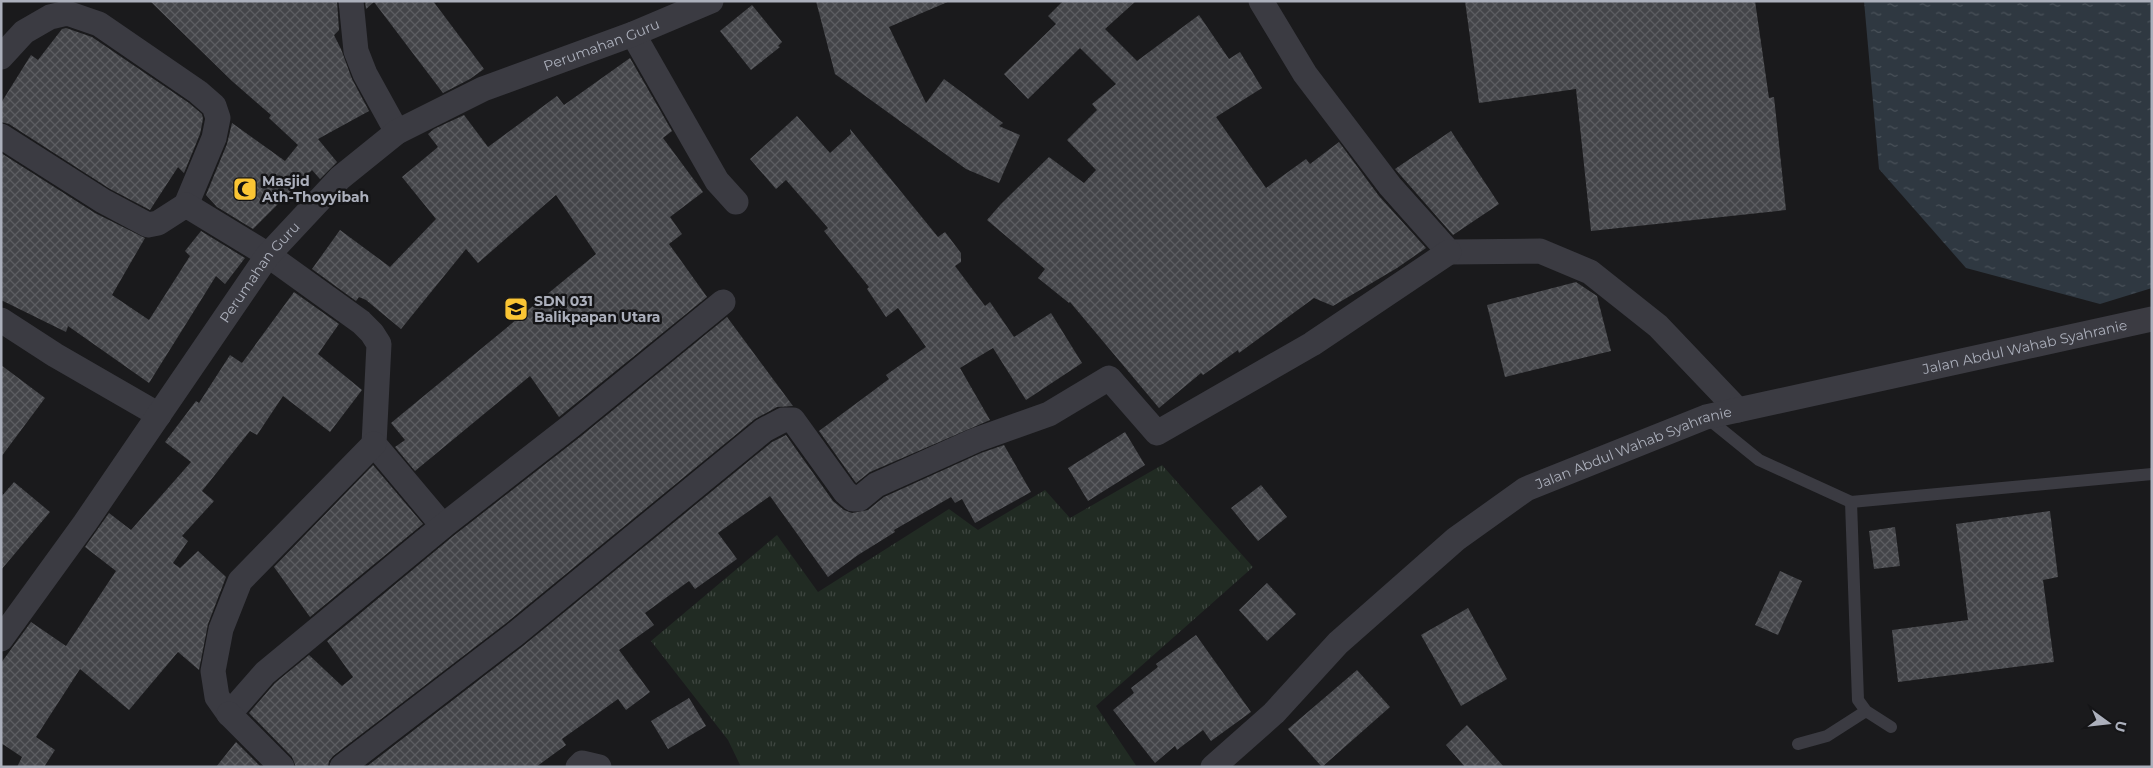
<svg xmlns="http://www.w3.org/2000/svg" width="2153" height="768" font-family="Montserrat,sans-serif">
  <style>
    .grass { fill: url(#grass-tufts) }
    .water { fill: url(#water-ripples) }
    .building { fill: url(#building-cross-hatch) }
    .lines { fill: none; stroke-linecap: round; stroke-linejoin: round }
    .lane { stroke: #3b3b42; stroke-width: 12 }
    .street { stroke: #3b3b42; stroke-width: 25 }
    .labels { text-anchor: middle; stroke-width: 5; stroke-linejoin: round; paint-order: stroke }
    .street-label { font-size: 14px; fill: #acb0bc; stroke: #151517 }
    .poi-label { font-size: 14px; font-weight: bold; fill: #acb0bc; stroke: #151517; text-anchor: start }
  </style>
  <defs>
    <pattern id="grass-tufts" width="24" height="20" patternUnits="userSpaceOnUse" patternTransform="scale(1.25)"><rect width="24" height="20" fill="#212b23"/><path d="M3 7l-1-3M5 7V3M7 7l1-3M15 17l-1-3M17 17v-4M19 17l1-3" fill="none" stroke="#3f4741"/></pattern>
    <pattern id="water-ripples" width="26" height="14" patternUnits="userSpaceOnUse" patternTransform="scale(1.25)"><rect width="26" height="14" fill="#2f3841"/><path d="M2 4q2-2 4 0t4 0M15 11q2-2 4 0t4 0" fill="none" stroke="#4a525a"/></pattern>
    <pattern id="building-cross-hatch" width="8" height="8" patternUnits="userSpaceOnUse" patternTransform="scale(1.25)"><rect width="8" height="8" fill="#444549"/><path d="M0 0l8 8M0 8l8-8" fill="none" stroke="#5c5d61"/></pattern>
  </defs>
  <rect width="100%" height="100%" fill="#1a1a1c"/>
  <path class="grass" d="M1162,465L1253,567L1096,706L1137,767H741L728,740L651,641L777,535L818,592L949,509L978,530L1045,490L1070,518Z"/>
  <path class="water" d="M1864,1H2152V288L2100,304L1966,268L1879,169Z"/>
  <path class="building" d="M150,1H337L339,30L334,35L341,49L352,79L369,111L318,139L337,162L320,179L312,170L253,229L217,207L206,195L227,144L232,123L285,161L298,145L269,118L271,115L232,81Z
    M365,1H433L484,69L470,79L443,93L374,2L366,9Z
    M816,1H950L889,27L926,103L944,79L1003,123L999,126L1020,135L999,183L966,169L835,74Z
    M1063,1H1136L1105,29L1137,61L1199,15L1229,59L1240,52L1262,88L1216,117L1266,188L1306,159L1310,164L1339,142L1379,196L1426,248L1397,268L1333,306L1314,298L1239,353L1238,350L1203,375L1201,373L1159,408L1070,302L1069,303L1038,278L1045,269L987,220L1001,204L1049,157L1084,183L1096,170L1067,140L1097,110L1092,104L1116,84L1080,48L1028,99L1004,74L1056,24L1048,16Z
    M1465,1H1755L1769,98L1774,97L1786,210L1591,231L1576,89L1479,103Z
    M752,5L782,42L778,46L780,47L751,70L720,31Z
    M66,28L92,37L189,103L202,114L203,119L200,134L184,173L178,167L150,210L110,189L9,124L1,122V103L31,55L38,60L62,29Z
    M630,58L672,131L663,138L703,192L670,217L682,234L669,244L707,297L559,417L530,376L415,471L395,447L405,440L391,423L596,254L556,195L478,263L466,249L401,329L366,300L359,297L356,301L312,269L340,230L390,267L436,219L402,177L438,147L428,134L434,129L464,115L488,147L557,96L564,105Z
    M797,116L830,153L851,134L850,129L938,237L945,232L961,253V262L955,266L985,306L990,302L1014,337L1051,313L1082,363L1026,400L993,348L960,368L990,420L870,472L856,483L819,431L889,379L886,375L926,347L898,308L886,317L867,289L869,287L824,231L828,228L786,180L776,189L750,159Z
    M1451,131L1499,204L1453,235L1395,169Z
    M1,153L95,213L145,238L112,295L149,320L190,256L185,251L201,231L245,258L225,284L216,276L149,383L68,326L66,332L1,300Z
    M1576,282L1597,296L1611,351L1505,377L1487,305Z
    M294,292L339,324L318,354L362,390L330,432L283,396L257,435L250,431L202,491L214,501L182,536L188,541L173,563L180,568L198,551L226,577L208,624L199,670L178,652L129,710L80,669L36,737L55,750L44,767H17L22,757L1,743V663L31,622L66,646L116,571L85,547L109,513L131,530L191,462L165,442L196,401L199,403L230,355L242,363Z
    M727,317L793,406L777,407L755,419L505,624L333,756L329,761L328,767H296L292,757L249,713L275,683L309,655L342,686L353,677L327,641L452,537L580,437Z
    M1,365L45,398L1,457Z
    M1125,432L1145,465L1088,501L1068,468Z
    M786,435L833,501L844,510L852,513L868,510L884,497L981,453L1004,445L1031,492L975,523L962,499L955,503L951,497L894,530L895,532L858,555L828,577L770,496L718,533L737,559L695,589L689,581L645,613L654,625L619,650L650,692L626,710L618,699L562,739L566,745L536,767H366L523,646L772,442Z
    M373,465L423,524L310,617L274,567Z
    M14,482L50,512L1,570V497Z
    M1261,485L1287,517L1258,541L1231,508Z
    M2050,511L2058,577L2043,580L2054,662L1898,682L1892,630L1968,620L1956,524Z
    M1895,527L1900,566L1874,569L1869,531Z
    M1780,571L1802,581L1778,635L1755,625Z
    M1267,583L1296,614L1267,641L1239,610Z
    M1468,608L1507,679L1461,706L1421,635Z
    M1196,635L1251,712L1211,741L1203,730L1177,750L1175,746L1155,763L1113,710L1134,693L1131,688L1158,667L1156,664Z
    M1357,670L1390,707L1322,767L1288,729Z
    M689,698L706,726L668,749L651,721Z
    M1467,725L1504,767H1465L1446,745Z
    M236,742L261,767H216Z"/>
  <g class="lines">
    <path class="lane" d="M1706,417L1759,460L1851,502L2152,474
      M1851,502L1858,700L1866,711L1891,727
      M1798,744L1827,736L1866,711"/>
    <g class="street">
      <path d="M351,1L356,51L365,74L397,132"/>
      <path d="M1261,1L1305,74L1390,186L1449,252L1540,251L1590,272L1658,326L1738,410"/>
      <path d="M633,34L717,181L736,202"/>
      <path d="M1,57L24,32L50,17L67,13L99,24L198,92L214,106L218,118L214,138L186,205"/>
      <path d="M1,136L103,201L148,225L158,223L186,205L268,255L361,322L372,333L379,344L374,444L443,526"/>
      <path d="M1,320L55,355L159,415"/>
      <path d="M374,444L240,581L221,629L213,671L217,697L229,714L265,673L443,526L571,426L723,302"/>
      <path id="s1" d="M1,639L85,523L268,255L340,178L397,132L483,89L633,34L711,1"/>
      <path d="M229,714L282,767"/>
      <path d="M342,767L514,635L764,430L783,420H793L845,492L853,499H859L876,485L976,440L1049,414L1109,378L1157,433L1312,344L1449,252"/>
      <path d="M578,767L582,763L599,767"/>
      <path id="s2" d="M1213,767L1274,713L1338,643L1456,539L1526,489L1706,417L2152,319"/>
    </g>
  </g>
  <defs>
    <g id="mosque-square" transform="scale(1.25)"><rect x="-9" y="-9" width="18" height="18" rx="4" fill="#fac534" stroke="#151517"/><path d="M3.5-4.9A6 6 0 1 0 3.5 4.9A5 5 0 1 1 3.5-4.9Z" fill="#111"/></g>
    <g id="school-square" transform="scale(1.25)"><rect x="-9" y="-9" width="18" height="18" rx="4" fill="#fac534" stroke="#151517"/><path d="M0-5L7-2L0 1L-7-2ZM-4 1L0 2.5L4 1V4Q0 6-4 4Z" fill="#111"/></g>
  </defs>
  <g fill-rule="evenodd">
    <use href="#mosque-square" x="245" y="189"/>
    <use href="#school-square" x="516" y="309"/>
  </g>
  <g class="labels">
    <g class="street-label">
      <text dy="5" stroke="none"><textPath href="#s1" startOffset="869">Perumahan Guru</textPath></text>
      <text dy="5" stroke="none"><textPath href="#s1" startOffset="449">Perumahan Guru</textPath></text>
      <text dy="5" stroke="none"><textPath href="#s2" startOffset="940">Jalan Abdul Wahab Syahranie</textPath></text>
      <text dy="5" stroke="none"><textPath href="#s2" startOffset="535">Jalan Abdul Wahab Syahranie</textPath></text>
    </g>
    <g class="poi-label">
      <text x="262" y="186">Masjid<tspan x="262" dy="16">Ath-Thoyyibah</tspan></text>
      <text x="534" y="306">SDN 031<tspan x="534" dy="16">Balikpapan Utara</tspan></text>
    </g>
  </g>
  <rect width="2153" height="768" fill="none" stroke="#acb0bc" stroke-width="5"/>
  <g transform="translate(2108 723) rotate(105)" stroke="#151517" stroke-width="4" paint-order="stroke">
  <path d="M0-4L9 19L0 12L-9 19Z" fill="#acb0bc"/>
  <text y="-8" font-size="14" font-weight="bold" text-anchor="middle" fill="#acb0bc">U</text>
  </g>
</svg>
